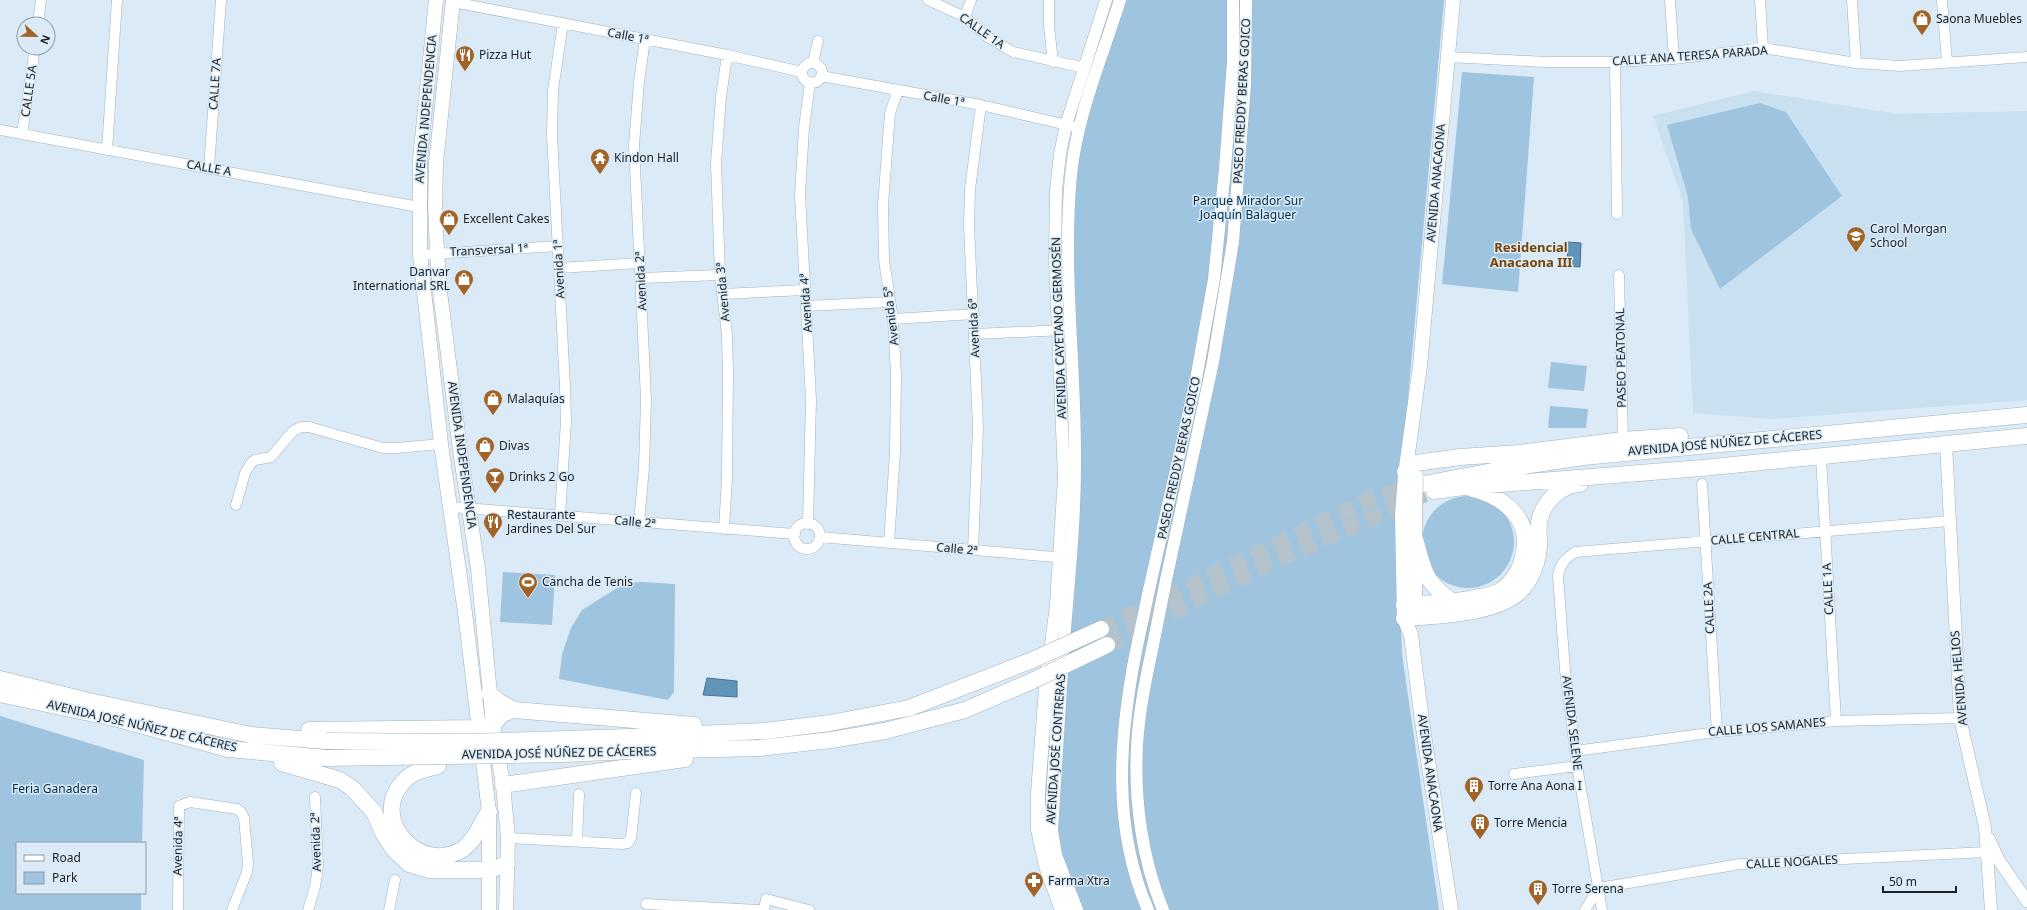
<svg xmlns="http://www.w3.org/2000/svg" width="2027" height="910" font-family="'Noto Sans',sans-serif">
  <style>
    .built { fill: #c9e0f1 }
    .green { fill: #9fc4df }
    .water { fill: #6094b8; stroke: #4b728c }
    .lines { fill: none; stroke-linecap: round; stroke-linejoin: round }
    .primary-tunnel { stroke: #b4c2cc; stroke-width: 16; stroke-dasharray: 16 8; stroke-linecap: butt }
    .minor-casing { stroke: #a3b2be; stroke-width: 11 }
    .tertiary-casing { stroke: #a3b2be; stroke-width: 13 }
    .secondary-casing { stroke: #a3b2be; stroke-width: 15 }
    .primary-casing { stroke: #a3b2be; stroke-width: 17 }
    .minor { stroke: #fff; stroke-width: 10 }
    .tertiary { stroke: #fff; stroke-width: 12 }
    .secondary { stroke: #fff; stroke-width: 14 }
    .primary { stroke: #fff; stroke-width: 16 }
    .tertiary-bridge-casing { stroke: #a3b2be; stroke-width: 13; stroke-linecap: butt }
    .secondary-bridge-casing { stroke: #a3b2be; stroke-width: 15; stroke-linecap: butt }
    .primary-bridge-casing { stroke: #a3b2be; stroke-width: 17; stroke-linecap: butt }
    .tertiary-bridge { stroke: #fff; stroke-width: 12 }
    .secondary-bridge { stroke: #fff; stroke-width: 14 }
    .primary-bridge { stroke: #fff; stroke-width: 16 }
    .labels { text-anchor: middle; stroke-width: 3; stroke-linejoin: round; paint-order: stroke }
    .poi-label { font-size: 12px; fill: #1b2125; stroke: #daeaf6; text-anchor: start }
    .street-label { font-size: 12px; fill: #1b2125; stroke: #daeaf6 }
    .park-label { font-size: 12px; fill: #012d47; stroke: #daeaf6 }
    .neighbourhood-label { font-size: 13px; font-weight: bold; fill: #794305; stroke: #daeaf6 }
  </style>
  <rect width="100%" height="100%" fill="#daeaf6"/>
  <path class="built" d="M1754,91L1898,114L2027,111V400L1772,419L1693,413L1683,201L1653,116Z"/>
  <path class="green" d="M1122,0H1444L1397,519L1402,654L1439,910H1082L1057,841L1067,653L1071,255L1077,153Z
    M1462,72L1534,77L1518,292L1442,284Z
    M1760,103L1786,112L1842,196L1720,289L1691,229L1688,197L1667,125Z
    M1551,362L1587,366L1584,391L1548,388Z
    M1550,406L1588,409L1586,428H1548Z
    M1422 542a46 46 0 1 1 92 0a46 46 0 1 1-92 0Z
    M503,572L555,575L552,625L500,622Z
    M640,582L675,584L674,692L668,700L559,679L562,654L571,628L582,610L625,583Z
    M0,716L144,760L142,843H17V893H141V910H0Z"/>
  <path class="water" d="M1568,242L1581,243L1580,267L1567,266Z
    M707,678L737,681V697L703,695Z"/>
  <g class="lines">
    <path class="primary-tunnel" d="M1101,629L1374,497L1417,486
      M1107,645L1266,565L1427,493"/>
    <g class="minor-casing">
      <path id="minor" d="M928,0L965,17L986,36L1013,52L1085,68
        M1049,0V26L1053,62
        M1670,0L1674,59
        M1760,0L1763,48
        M1852,0L1856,63
        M1942,0L1947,62
        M453,2L727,55L802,72
        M965,17L971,0
        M38,24L41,0
        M1448,57L1546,62H1615L1674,59L1763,48L1856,63L1900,66L2027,57
        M1615,62L1617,214
        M813,63L818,41
        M802 73a10 10 0 1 1 20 0a10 10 0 1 1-20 0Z
        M821,76L981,105L1080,128
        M0,130L419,207
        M22,134L35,48
        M107,150L117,0
        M209,168L221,0
        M420,255L557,246
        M559,268L640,263
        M1619,275L1623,440
        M641,278L720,275
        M722,294L805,290
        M806,306L889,302
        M893,319L974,314
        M975,334L1065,330
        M1821,457L1836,721
        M1702,484L1717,732
        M236,505L245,473L251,463L255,460L271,457L293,431L301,427H309L383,448H396L441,444
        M451,507L795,534
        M560,516L566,421L565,387L552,135L553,90L563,23
        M639,523L644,467L646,399L634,145L639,82L645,39
        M794 536a13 13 0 1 1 26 0a13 13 0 1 1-26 0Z
        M808,524L811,399L800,195L804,128L810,82
        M724,529L727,479L728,371L727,335L720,275L716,163L721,97L727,55
        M820,537L1067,558
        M889,543L895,452L896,375L893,319L884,260L883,205L890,113L898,90
        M973,550L978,427L969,225L970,189L981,105
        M1575,751L1717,732L1836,721L1960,718
        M1514,774L1577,766
        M508,838L622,844L628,843L631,838L636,793
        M577,841L579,794
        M1599,888L1740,864L1987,852
        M646,904L758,910
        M178,910L179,806L190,802L237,809L241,812L244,818L248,863L247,872L232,910
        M308,910L315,887L318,866L315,797
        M389,910L395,880
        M764,910L766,899L809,910
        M1585,910L1599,888
        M1602,910L1577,766L1565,670L1558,576C1560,564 1565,559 1575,552L1949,521"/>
    </g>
    <g class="tertiary-casing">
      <path id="tertiary" d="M1946,443L1960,718L1985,827L1991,910
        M1166,580L1213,362L1233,242L1245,84L1246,0
        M1149,590L1195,385L1214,279L1225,169L1233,62V0
        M1153,645C1146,678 1139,711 1137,745C1134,800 1142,859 1163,910
        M1136,651C1119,738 1112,827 1148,910
        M1063,652C1068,590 1075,527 1075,464C1076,368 1062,271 1071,175C1077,115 1102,58 1120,0
        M1049,659L1056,605L1064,477L1055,260L1056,190L1060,154L1066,125L1106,0
        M1989,839L1998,859L2027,901"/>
    </g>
    <g class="secondary-casing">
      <path id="secondary" d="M436,0L420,159V255L441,444L465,613L489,812V910
        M453,0L436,163L435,205L437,253L440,292L461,457L478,569L493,725L503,785L508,838L506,910
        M1405,475L1420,366L1453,0
        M1402,515L1404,618L1411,635L1422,721L1451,910
        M1415,516V616
        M1062,655L1051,830L1055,855L1076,910
        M1048,662L1038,793V829L1046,866L1062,910"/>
    </g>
    <g class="primary-casing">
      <path id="primary" d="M1405,472L1416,463L1460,457L1519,453L1623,440L1680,436
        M1424,484L1503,469L1583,457L2027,415
        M1434,491L1464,487L1702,468L2027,436
        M1415,539C1425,574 1424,581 1454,603
        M1404,605C1430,603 1454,603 1479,597C1486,596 1494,595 1500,591C1512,583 1520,571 1523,556C1524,552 1525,546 1525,541C1525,513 1498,495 1473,489
        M1404,618C1435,616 1494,614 1518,593C1531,582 1539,561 1539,544C1539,537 1538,529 1539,522C1543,502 1560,485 1580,484
        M0,679L89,701L251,735L326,741
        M489,693L498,701L514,710L694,725
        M0,694L118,719L228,749L326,758
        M309,730L479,728L493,725L502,714L514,710
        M630,737L765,731L830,723L909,708L1030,661
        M631,751L760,748L831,740L885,731L965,710L1032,681
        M282,763L340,780L353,789L374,812L383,833L394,850L409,864L429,870H490L507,864
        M438,766C426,769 411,772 403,782C368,820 421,876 463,849C476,840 480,824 489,812
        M503,785L685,759"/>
    </g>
    <use href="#minor" class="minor"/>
    <use href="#tertiary" class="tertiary"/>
    <use href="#secondary" class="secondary"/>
    <use href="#primary" class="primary"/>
    <g class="tertiary-bridge-casing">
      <path id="tertiary-bridge" d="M1153,645L1166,580
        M1136,651L1149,590"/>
    </g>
    <g class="secondary-bridge-casing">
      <path id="secondary-bridge" d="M1402,515L1405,475
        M1415,516L1416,477"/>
    </g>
    <g class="primary-bridge-casing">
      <path id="primary-bridge" d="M1030,661L1101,629
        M1032,681L1107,645
        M326,741L466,742L630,737
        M326,758L564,754L631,751"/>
    </g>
    <use href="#tertiary-bridge" class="tertiary-bridge"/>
    <use href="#secondary-bridge" class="secondary-bridge"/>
    <use href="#primary-bridge" class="primary-bridge"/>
  </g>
  <defs>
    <g id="shop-pin" transform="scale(1)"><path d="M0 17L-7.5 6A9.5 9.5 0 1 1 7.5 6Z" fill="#a26329" stroke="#daeaf6"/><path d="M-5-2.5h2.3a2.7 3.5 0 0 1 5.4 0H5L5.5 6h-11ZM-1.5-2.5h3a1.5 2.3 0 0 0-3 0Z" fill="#fff"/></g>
    <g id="restaurant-pin" transform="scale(1)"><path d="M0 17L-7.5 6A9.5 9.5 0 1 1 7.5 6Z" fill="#a26329" stroke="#daeaf6"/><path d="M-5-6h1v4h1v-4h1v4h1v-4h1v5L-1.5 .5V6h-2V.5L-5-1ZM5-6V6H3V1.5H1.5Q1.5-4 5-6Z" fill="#fff"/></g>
    <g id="temple-pin" transform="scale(1)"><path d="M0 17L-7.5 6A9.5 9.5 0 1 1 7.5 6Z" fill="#a26329" stroke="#daeaf6"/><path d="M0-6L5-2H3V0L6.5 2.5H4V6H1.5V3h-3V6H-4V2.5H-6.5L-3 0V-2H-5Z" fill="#fff"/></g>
    <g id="school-pin" transform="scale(1)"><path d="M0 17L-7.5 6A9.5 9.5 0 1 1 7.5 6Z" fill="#a26329" stroke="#daeaf6"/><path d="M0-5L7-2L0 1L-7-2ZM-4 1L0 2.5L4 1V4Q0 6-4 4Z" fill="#fff"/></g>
    <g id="bar-pin" transform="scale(1)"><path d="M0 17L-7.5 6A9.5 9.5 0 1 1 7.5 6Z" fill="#a26329" stroke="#daeaf6"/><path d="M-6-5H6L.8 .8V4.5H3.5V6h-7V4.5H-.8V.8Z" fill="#fff"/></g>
    <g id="stadium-pin" transform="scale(1)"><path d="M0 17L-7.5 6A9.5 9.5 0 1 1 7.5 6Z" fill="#a26329" stroke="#daeaf6"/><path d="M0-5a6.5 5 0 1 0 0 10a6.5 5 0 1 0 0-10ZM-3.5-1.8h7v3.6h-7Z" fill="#fff"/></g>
    <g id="building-pin" transform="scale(1)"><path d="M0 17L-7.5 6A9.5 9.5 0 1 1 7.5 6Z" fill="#a26329" stroke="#daeaf6"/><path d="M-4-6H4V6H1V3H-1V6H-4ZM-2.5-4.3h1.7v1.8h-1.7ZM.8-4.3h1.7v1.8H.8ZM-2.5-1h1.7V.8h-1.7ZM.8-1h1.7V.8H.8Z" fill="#fff"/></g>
    <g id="pharmacy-pin" transform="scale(1)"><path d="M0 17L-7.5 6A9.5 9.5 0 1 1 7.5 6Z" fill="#a26329" stroke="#daeaf6"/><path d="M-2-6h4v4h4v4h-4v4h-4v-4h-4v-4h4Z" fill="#fff"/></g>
  </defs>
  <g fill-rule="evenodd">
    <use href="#shop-pin" x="1922" y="19"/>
    <use href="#restaurant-pin" x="465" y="55"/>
    <use href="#temple-pin" x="600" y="158"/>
    <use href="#shop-pin" x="449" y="219"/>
    <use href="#school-pin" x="1856" y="236"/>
    <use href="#shop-pin" x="464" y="279"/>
    <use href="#shop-pin" x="493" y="399"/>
    <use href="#shop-pin" x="485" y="446"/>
    <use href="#bar-pin" x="495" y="477"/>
    <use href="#restaurant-pin" x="493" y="522"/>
    <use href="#stadium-pin" x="528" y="582"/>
    <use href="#building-pin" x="1474" y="786"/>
    <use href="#building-pin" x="1480" y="823"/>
    <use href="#pharmacy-pin" x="1034" y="881"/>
    <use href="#building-pin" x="1538" y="889"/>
  </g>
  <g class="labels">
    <g class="poi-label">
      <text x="1936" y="23">Saona Muebles</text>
      <text x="479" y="59">Pizza Hut</text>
      <text x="614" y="162">Kindon Hall</text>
      <text x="463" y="223">Excellent Cakes</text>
      <text x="1870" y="233">Carol Morgan<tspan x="1870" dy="14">School</tspan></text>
      <text x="450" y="276" text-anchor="end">Danvar<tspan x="450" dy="14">International SRL</tspan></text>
      <text x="507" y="403">Malaquías</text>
      <text x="499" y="450">Divas</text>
      <text x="509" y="481">Drinks 2 Go</text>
      <text x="507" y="519">Restaurante<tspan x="507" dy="14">Jardines Del Sur</tspan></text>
      <text x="542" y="586">Cancha de Tenis</text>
      <text x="1488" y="790">Torre Ana Aona I</text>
      <text x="1494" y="827">Torre Mencia</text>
      <text x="1048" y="885">Farma Xtra</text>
      <text x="1552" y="893">Torre Serena</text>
    </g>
    <g class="street-label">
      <text transform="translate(982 31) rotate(35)" y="4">CALLE 1A</text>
      <text transform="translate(628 36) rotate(11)" y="4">Calle 1ª</text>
      <text transform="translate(1690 56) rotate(-4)" y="4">CALLE ANA TERESA PARADA</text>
      <text transform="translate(215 84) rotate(-86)" y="4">CALLE 7A</text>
      <text transform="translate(29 91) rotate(-82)" y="4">CALLE 5A</text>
      <text transform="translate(944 99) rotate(10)" y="4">Calle 1ª</text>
      <text transform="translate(1242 101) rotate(-87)" y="4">PASEO FREDDY BERAS GOICO</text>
      <text transform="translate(426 109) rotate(-85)" y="4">AVENIDA INDEPENDENCIA</text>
      <text transform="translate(209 168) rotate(10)" y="4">CALLE A</text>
      <text transform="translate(1436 183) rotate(-85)" y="4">AVENIDA ANACAONA</text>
      <text transform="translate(489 250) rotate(-3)" y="4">Transversal 1ª</text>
      <text transform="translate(559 269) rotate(-93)" y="4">Avenida 1ª</text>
      <text transform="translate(641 281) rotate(-93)" y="4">Avenida 2ª</text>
      <text transform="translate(723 292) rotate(-95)" y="4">Avenida 3ª</text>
      <text transform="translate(806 303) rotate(-94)" y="4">Avenida 4ª</text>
      <text transform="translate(891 316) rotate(-97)" y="4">Avenida 5ª</text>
      <text transform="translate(974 328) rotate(-93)" y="4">Avenida 6ª</text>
      <text transform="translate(1059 328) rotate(-92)" y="4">AVENIDA CAYETANO GERMOSÉN</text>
      <text transform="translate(1621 358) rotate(-91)" y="4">PASEO PEATONAL</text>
      <text transform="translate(1725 443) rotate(-5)" y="4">AVENIDA JOSÉ NÚÑEZ DE CÁCERES</text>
      <text transform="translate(462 455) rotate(82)" y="4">AVENIDA INDEPENDENCIA</text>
      <text transform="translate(1179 458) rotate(-78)" y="4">PASEO FREDDY BERAS GOICO</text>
      <text transform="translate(635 522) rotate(5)" y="4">Calle 2ª</text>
      <text transform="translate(1755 537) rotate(-5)" y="4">CALLE CENTRAL</text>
      <text transform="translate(957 549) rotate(5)" y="4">Calle 2ª</text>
      <text transform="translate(1828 589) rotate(-93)" y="4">CALLE 1A</text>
      <text transform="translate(1709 608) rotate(-93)" y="4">CALLE 2A</text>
      <text transform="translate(1959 678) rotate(-95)" y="4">AVENIDA HELIOS</text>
      <text transform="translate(1572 723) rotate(83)" y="4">AVENIDA SELENE</text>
      <text transform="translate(142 726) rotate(13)" y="4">AVENIDA JOSÉ NÚÑEZ DE CÁCERES</text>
      <text transform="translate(1767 727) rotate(-5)" y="4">CALLE LOS SAMANES</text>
      <text transform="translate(1056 749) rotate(-86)" y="4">AVENIDA JOSÉ CONTRERAS</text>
      <text transform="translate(559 753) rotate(-1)" y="4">AVENIDA JOSÉ NÚÑEZ DE CÁCERES</text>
      <text transform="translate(1430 773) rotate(82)" y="4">AVENIDA ANACAONA</text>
      <text transform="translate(316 842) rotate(-92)" y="4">Avenida 2ª</text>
      <text transform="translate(178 846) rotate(-89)" y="4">Avenida 4ª</text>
      <text transform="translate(1792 862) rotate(-3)" y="4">CALLE NOGALES</text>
    </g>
    <g class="park-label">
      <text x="1248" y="205">Parque Mirador Sur<tspan x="1248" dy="14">Joaquín Balaguer</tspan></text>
      <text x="55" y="793">Feria Ganadera</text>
    </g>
    <g class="neighbourhood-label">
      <text x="1531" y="252">Residencial<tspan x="1531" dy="15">Anacaona III</tspan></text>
    </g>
  </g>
  <rect x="16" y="842" width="130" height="52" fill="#daeaf6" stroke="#8e9aa2"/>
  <rect x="24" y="855" width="20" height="6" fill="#ffffff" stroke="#8e9aa2"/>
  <text x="52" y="862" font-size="12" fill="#1b2125">Road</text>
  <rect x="24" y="872" width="20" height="12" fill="#9fc4df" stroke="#8e9aa2"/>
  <text x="52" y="882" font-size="12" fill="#1b2125">Park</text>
  <g transform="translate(36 36) rotate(112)"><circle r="19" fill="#daeaf6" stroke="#8e9aa2"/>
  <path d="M0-3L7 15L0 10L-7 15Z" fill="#a26329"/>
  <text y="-6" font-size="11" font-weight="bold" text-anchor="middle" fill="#1b2125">N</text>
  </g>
  <path d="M1883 886v6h73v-6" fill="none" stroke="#1b2125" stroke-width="2"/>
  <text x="1889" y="886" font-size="12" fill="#1b2125" stroke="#daeaf6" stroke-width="3" paint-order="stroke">50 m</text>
</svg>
